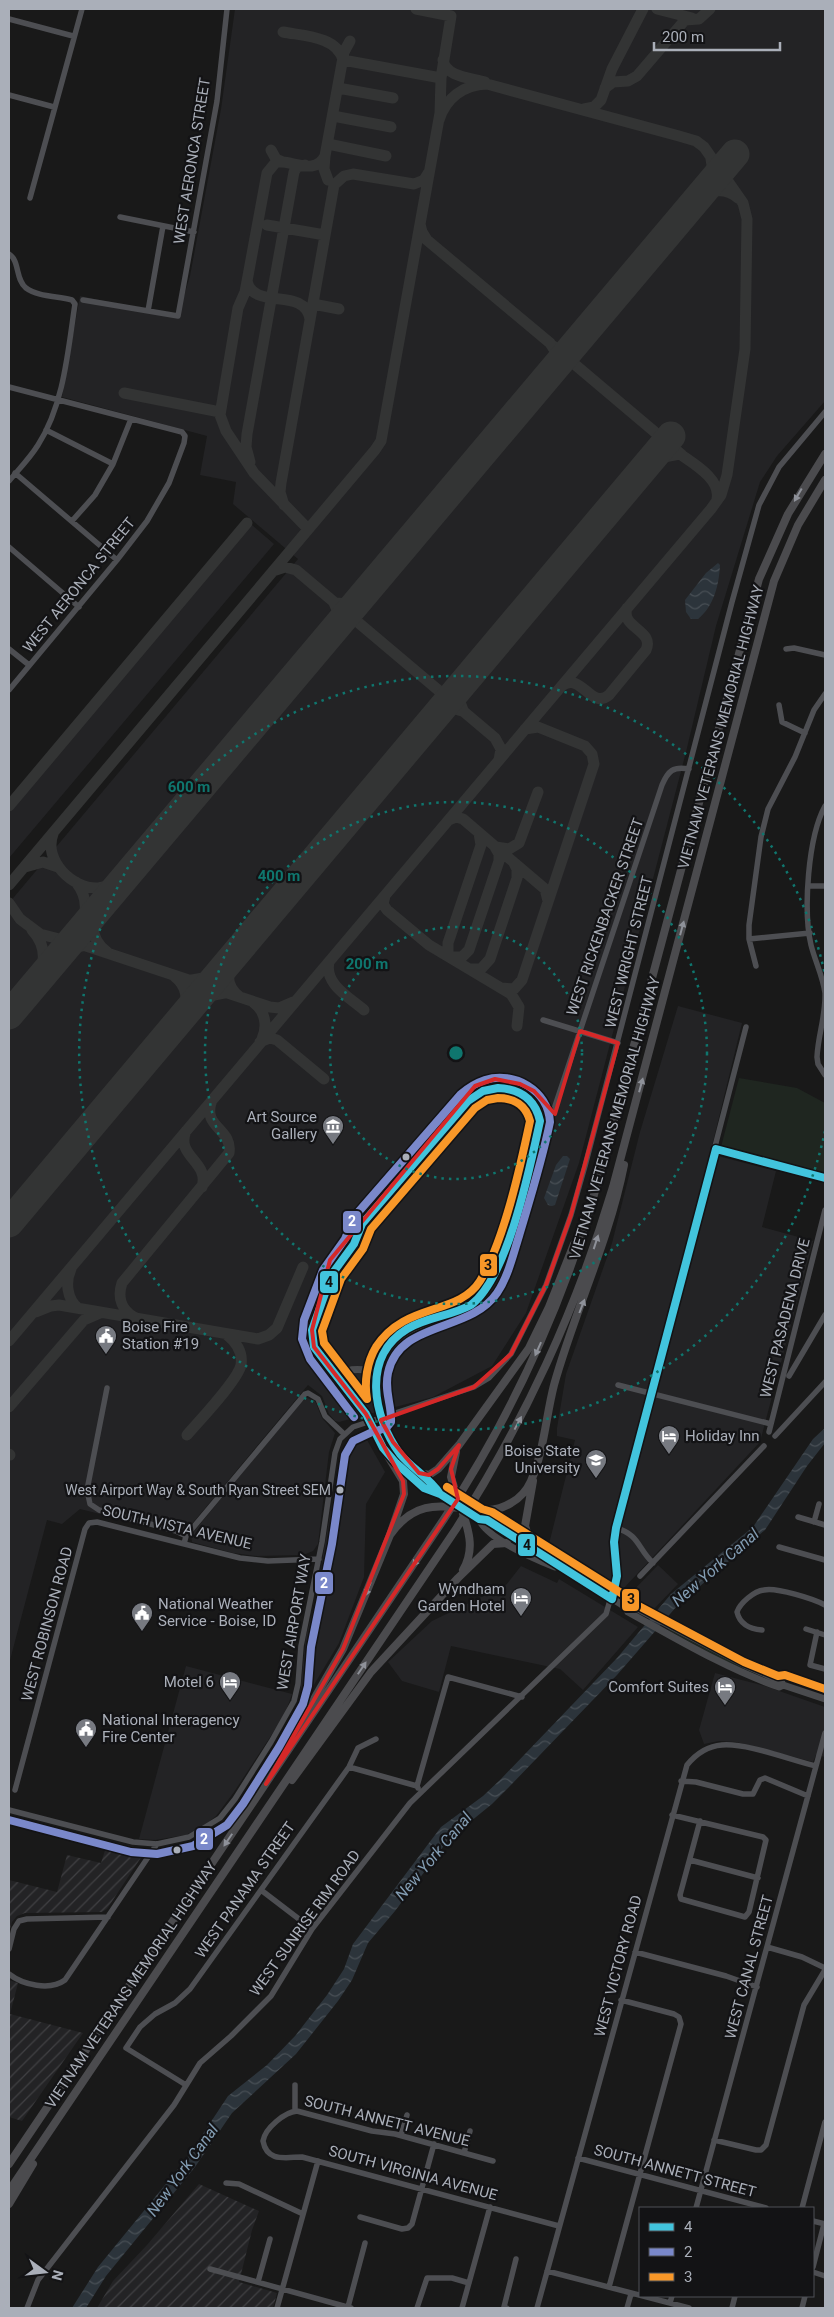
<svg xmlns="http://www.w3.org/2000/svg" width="834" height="2317" font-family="Roboto,sans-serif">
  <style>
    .built { fill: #232325 }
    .industrial { fill: url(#industrial-furrows) }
    .green { fill: #1f2620 }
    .water { fill: url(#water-waves) }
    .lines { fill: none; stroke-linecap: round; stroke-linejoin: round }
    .taxiway { stroke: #333434; stroke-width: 11 }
    .runway { stroke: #333434; stroke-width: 29 }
    .minor { stroke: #4d4e52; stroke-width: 5.5 }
    .major { stroke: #4a4b4e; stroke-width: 7 }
    .highway { stroke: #4b4b4e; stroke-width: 8 }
    .bus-1-casing { stroke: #131315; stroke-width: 11 }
    .bus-2-casing { stroke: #131315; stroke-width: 11 }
    .bus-3-casing { stroke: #131315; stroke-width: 11 }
    .bus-1 { stroke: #42c4dd; stroke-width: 8 }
    .bus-2 { stroke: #7a88ca; stroke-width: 8 }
    .bus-3 { stroke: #f89728; stroke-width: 8 }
    .oneway { fill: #8e9199 }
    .marked { fill: none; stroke: #d62828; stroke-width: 4; stroke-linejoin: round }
    .ring { fill: none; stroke: #0f766e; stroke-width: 2.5; stroke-dasharray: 2.5 5 }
    .bus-dot { fill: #aaafb9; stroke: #131315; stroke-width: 2 }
    .labels { text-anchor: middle; stroke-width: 4.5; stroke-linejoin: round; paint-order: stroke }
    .bus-label { font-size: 14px; fill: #aaafb9; stroke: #131315; text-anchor: end }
    .street-label { font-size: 15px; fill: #aaafb9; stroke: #131315 }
    .poi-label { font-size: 15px; fill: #aaafb9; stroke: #131315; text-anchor: end }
    .water-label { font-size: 16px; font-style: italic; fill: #839db3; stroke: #131315 }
    .centre { fill: #0f766e; stroke: #131315; stroke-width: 2.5 }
    .ring-label { font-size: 15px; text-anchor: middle; font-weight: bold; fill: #0f766e; stroke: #131315; stroke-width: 4.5; stroke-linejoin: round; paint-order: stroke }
    .line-badge { stroke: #131315; stroke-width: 2 }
    .badge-label { font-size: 14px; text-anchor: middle; font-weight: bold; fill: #fff }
    .pale-badge-label { font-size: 14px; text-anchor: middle; font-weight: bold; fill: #111 }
  </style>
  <defs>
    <pattern id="industrial-furrows" width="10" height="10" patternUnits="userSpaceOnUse" patternTransform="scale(1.25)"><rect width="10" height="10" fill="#232325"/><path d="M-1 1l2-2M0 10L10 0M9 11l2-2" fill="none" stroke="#404043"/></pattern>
    <pattern id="water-waves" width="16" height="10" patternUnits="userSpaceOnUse" patternTransform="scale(1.25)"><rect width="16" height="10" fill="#2c343b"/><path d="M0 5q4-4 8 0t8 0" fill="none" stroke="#484f55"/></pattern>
  </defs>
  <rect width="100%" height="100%" fill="#191919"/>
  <path class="built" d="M235,9H825V401L777,456L760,482L716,626L686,752L579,1163L526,1313L492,1366L433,1397L339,1422L335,1421L329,1414L322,1396L308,1385L186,1531L172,1532L80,1509L62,1524L47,1520L9,1664V903L298,559L233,504L236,482L200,475L207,436L62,397L80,296L178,316L190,276L221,109Z
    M245,519L274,544L9,858V799Z
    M678,1006L742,1023L710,1154L776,1171L762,1227L813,1241L760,1442L624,1588L605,1586L571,1566L573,1561L549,1544L575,1440L557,1436V1428L566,1374L612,1243L640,1132Z
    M307,1398L315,1401L322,1418L335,1433L329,1452L318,1544L313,1551L303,1555L257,1556L233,1553L192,1542L191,1535L300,1403Z
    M362,1431L385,1472L366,1504L364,1577L339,1643L306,1698L300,1694L306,1636L315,1603L339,1462L347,1441Z
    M658,1565L678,1584L651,1612L626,1598Z
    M521,1566L557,1583L559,1579L638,1627L583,1690L560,1669L451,1646L439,1692L402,1681L388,1662L432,1621L506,1585Z
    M186,1666L292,1694L291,1697L284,1716L234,1792L216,1816L205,1825L186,1835L155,1840L139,1839Z
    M715,1673L765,1686L825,1707V1757L816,1755L813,1762L736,1742L719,1741L704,1744L699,1730Z"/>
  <path class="industrial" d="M108,1841L143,1849L144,1853L107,1909L102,1912L25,1913L17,1916L12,1922L9,1932V1880L57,1892L67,1855L101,1863Z
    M9,1980L18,1983L10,2014L83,2033L22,2121L9,2117Z
    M199,2184L259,2211L252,2230L239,2282L277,2293L273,2308H97L113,2281L147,2245Z"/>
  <path class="green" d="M739,1078L797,1088L825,1103V1173L721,1147Z
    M669,1628L766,1677V1678L727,1662L668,1630Z"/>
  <path class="water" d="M718,563L720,565C719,585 714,606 698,619H691L686,612L685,600L706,573Z
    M563,1156H567L570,1159L555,1205L552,1206L548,1205L544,1198L556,1165Z
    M825,1428V1443L807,1466L765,1530L677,1606L617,1675L509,1787L492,1804L449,1839L395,1911L368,1943L352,1980L338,2001L296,2054L232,2113L195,2167L106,2276L86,2308H72L98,2267L187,2158L228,2096L267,2065L295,2036L327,1995L344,1969L353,1944L441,1827L483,1796L501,1779L617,1658L671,1594L753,1527L813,1439Z"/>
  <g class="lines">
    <path class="taxiway" d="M416,9L451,16L441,78
      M657,9L692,18
      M443,60C445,77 472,78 485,82
      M338,88L393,98
      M605,88L613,82L628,81L637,76L685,20L699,19L710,9
      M584,109L594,107L601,100L612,69L643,9
      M333,116L391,127
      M328,144L386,156
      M271,150L276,159L283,162
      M328,180L324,169L325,156L344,52L350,41
      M706,188L713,172L711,159
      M698,197C712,190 725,187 738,198
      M420,224L422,232L427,240L550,343L557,354L554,368
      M267,225L325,235
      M247,281C253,311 305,286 310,319
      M313,304L339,309
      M553,346L682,455
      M124,393L220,412
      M653,459L680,454C694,464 721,479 717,499
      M250,462L246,447L247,434L294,172L297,167L305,165
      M284,505L280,492L281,483L334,185L344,176L353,174L414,184L424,180L429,172
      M308,529L254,473L226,431L220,415L238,308L245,292L267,173L276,162C293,160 315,176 325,156
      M273,571L285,567L296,570L495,738L501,749L499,760
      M334,603L339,614L334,628
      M336,603L350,604L360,598
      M463,685L458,697L463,710
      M563,685C582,673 591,710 609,695L646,650C655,630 620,628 627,608
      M438,714L452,708L462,711
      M9,806L247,523
      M449,820L456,817L463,819L545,889L548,901
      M53,834C43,860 72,889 98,888C109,887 118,882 126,875
      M496,847L509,849L519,843L538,792
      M25,867L43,862L58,867
      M9,885L375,450L381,441L440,113L441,78L343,60C337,36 303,36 283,32
      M385,896L383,904L387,910L429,945L511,994L519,1007L517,1026
      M9,903L20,919L40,934L86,946L270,1007L279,1008L293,1002
      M99,907C90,924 91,940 107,952
      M32,930C47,946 46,964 36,982
      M75,936C87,917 90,900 76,882
      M235,954C227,969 224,986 240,997
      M58,956L72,947L82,946
      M451,957H462L469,950L499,861V854L495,847
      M453,959L448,953V943L481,845L479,833
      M329,962C324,984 349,997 364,1010
      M470,969H481L490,959L517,878V869L514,863
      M174,976C188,987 188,1000 183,1016
      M192,980L209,977L223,969
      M502,988L514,989L522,980L594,764L592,754L585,746L538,727L525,729
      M253,1002C265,1011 268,1025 262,1039
      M191,1007L204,997L224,993
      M260,1042L270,1038L277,1040L324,1079
      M186,1131C175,1156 210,1162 202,1187
      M71,1269C65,1282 67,1299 78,1308
      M36,1312L51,1306L59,1305L258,1339L269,1335L277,1328L303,1267
      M136,1318C122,1311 117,1298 122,1283L229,1153C233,1128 201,1128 212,1100
      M9,1341L711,509L721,495L727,475L745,349L747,219L743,203L704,147L696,141L679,136L487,84C463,85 446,98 439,120
      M9,1407L84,1320L100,1313
      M187,1435C199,1421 238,1380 241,1365C243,1352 236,1342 227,1335
      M9,1454L10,1455"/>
    <path class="runway" d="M9,1015L735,154
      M9,1223L671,436"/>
    <path class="minor" d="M9,19L73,36
      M9,95L54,107
      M30,198L82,9
      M120,217L194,232
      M9,254C20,261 15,279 26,288C38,297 57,296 72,300L75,304C68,350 64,405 38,445C30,458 19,469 9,481
      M83,300L178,316L217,101L227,9
      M148,311L163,226
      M9,387L182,432L185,436L184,443L169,483L147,521L117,560L9,690
      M46,430L113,464
      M15,473L117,560
      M72,521L95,495L113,464L131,419
      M9,547L79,607
      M9,649L29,665
      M786,649L794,648L825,655
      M779,705L782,722L805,733
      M825,806C808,837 803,910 811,945C815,961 823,977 825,993C826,1015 818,1035 817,1057L818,1064L825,1075
      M809,886H825
      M749,939L810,933
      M756,966L749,939V925L761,837L768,809L795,757L814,710L825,694
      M543,1020L618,1043
      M548,1127L662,785C668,771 673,766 689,769
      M716,1149L825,1178
      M789,1376L825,1315
      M618,1385L771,1424
      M107,1388L87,1490L90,1504L99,1510L176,1531L186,1536
      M769,1432L825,1210
      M775,1436L825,1382
      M798,1517L825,1525
      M814,1522L819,1504
      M616,1528C640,1535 637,1548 653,1563
      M184,1544L186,1536L305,1394L308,1393L318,1399L325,1416L344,1434
      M779,1547L825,1560
      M640,1576L764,1446
      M806,1629L825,1635
      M762,1630C750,1629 740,1625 737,1612C740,1603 754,1591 764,1590C776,1587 814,1599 825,1605
      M817,1632L810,1665L825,1669
      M349,1767L417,1786L418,1788
      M681,1781L696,1782L743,1794H753L760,1780L765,1778L808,1796
      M417,1786L448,1677L522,1697
      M15,1790L85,1529L89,1523L97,1522L240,1558L268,1561L319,1559
      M9,1810L133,1842L157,1844L189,1837L220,1818L235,1799L271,1742L294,1701L298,1684L301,1646L322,1542L335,1453L340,1439L353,1427L474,1387L489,1378L511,1354L546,1285L571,1215L585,1166L732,602L759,505L779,467L825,412
      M672,1815L763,1837L766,1840L749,1912L745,1917L681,1899L680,1895L700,1821
      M690,1860L758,1878
      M261,1890L312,1929
      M767,1947L802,1957L825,1968
      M9,1949L14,1929L19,1921L27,1919L108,1917
      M635,1952L726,1976L757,1987
      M9,1974C23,1985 50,1991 65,1980L157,1844
      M186,2085L126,2048L140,2027L155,2014L175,2003L190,1989L349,1767L358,1748L376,1739
      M295,2085V2111
      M401,2135L407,2115
      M714,2140L756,2150H761L766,2145L804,2005L825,1970
      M464,2153L470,2131
      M578,2158L766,2208
      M493,2161L395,2134L372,2131L297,2111C285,2112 265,2128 263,2141C267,2163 287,2157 302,2157L559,2226
      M226,2183L239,2184L303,2214
      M696,2208L825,1733
      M802,2208L825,2122
      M360,2217L402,2229L408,2228L412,2224L434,2144
      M813,2221L825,2224
      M813,2267L824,2224
      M210,2269L351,2308
      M547,2271L689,2308
      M813,2272L825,2276
      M258,2282L270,2239
      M609,2287L681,2024L679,2017L674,2014L621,2000
      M670,2303L672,2296
      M348,2307L365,2243
      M27,2308L38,2280L174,2105L200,2063L231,2036L271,1996L312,1929L410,1803L606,1614L617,1576L614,1542L616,1528L746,1027
      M277,2308L318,2161
      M417,2308L427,2278H452L469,2283
      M462,2308L490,2207
      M507,2308L504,2307L516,2259
      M537,2308L687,1765C696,1754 708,1746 722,1745C748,1743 790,1760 816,1766
      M627,2308L631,2294
      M732,2308L735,2296
      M802,2308L805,2296"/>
    <path class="major" d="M462,1106C469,1099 479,1092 488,1089C505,1084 532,1093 539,1110C544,1127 532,1152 528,1168
      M322,1303L332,1274L354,1244L362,1225
      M338,1379C348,1365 362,1370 377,1371
      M343,1383C358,1392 367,1390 375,1374
      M385,1451L366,1414L314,1347L312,1330L321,1290L330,1260L475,1086C489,1076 503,1078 518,1084C533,1089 545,1098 547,1115C550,1137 529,1173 521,1194C512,1221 506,1250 494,1277C491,1284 485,1293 479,1299C452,1324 407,1317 386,1352C382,1358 378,1364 377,1372C371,1408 388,1443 413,1468C423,1477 433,1482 440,1494
      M392,1459L424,1488L440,1494L479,1519L487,1520L624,1606L628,1612C677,1639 727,1669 779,1687L783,1685
      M479,1519C487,1539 535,1559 555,1567
      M624,1606H632L745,1665L781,1681L783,1685L825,1699"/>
    <path class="highway" d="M456,1452L451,1477L458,1501
      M419,1473L429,1475L438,1469L459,1445L529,1348L549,1307L574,1244
      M390,1535C429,1479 472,1527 511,1503C520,1498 527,1490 531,1481C544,1451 546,1416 554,1385C575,1310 609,1241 624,1165
      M532,1548L525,1526L533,1481
      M463,1570C474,1551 470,1534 463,1514
      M292,1737L343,1649L390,1535L404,1494L403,1481L383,1448
      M292,1780L371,1672L458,1578L493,1544L507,1543
      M9,2164L444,1519C509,1420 558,1315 592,1202L759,579L788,514L825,454
      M9,2191L456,1529C525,1420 576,1311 613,1187L774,581L798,525L825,480
      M9,2204L33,2164"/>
    <g class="bus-1-casing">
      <path id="bus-1" d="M498,1088C520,1089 535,1099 540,1121C530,1167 508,1277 471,1305C451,1316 427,1317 407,1329C361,1357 373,1417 400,1454C412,1469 430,1478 440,1494L424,1488L396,1463L383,1448L366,1414L314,1347L312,1330L332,1274L354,1244L362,1224L468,1101L483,1091Z
        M716,1149L825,1178
        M440,1494L479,1519L487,1520L612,1599
        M612,1599L617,1576L614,1542L616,1528L716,1149"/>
    </g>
    <g class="bus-2-casing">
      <path id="bus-2" d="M354,1417L310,1359L302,1339L304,1320L323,1270L345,1239L354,1217L461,1094C468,1088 476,1083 485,1080C514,1071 548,1090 550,1122C542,1161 530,1199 519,1236C513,1255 508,1277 497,1293C470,1333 399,1320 388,1373C384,1392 392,1405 391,1422L387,1427L377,1431
        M9,1820L131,1852L157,1854L193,1846L227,1825L243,1804L279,1747L303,1704L308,1686L311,1647L332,1544L345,1455L353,1441L370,1433"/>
    </g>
    <g class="bus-3-casing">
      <path id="bus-3" d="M498,1098C514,1098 526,1105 530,1121C520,1168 504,1241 480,1281C458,1316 405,1302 376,1347C367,1362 364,1382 367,1399L324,1343L322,1331L341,1279L363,1249L371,1229L475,1108L487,1100Z
        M447,1487L482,1509L492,1512L629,1598L635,1604L744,1662L778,1676L785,1675L825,1689"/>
    </g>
    <use href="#bus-1" class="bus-1"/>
    <use href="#bus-2" class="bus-2"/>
    <use href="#bus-3" class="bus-3"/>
  </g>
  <defs><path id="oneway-solid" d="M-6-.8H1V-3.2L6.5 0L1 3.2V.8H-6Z" transform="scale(1.25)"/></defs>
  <g class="oneway">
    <use href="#oneway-solid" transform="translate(798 495) rotate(120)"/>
    <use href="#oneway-solid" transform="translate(682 928) rotate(-75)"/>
    <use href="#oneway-solid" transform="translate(641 1085) rotate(-75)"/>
    <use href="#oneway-solid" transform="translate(596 1242) rotate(-72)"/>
    <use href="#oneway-solid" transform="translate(582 1306) rotate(-69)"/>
    <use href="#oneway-solid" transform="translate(538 1349) rotate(114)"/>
    <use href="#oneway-solid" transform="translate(518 1423) rotate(-62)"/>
    <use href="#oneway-solid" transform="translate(417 1560) rotate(124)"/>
    <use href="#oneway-solid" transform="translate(368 1589) rotate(112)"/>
    <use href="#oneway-solid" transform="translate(362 1668) rotate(-56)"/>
    <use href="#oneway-solid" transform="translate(228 1840) rotate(124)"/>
  </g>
  <path class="marked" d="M580,1031L618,1043L571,1215L546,1285L511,1354L474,1387L381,1420L393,1442L419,1473L429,1475L438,1469L459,1445L451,1469L458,1499L266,1784L343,1649L404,1494L403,1481L366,1414L314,1347L312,1330L330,1260L475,1086L495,1079L520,1084L534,1091L555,1114Z"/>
  <g class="ring">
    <circle cx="456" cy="1053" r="126"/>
    <circle cx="456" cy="1053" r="251"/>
    <path d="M825 1131A377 377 0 1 1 825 975"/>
  </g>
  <defs>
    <g id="museum-pin" transform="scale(1.125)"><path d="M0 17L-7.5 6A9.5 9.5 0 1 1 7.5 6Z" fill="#777a81" stroke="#131315"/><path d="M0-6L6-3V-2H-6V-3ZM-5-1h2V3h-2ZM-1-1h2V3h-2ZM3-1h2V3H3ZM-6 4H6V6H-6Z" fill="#fff"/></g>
    <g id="civic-pin" transform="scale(1.125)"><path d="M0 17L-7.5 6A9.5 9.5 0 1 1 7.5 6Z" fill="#777a81" stroke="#131315"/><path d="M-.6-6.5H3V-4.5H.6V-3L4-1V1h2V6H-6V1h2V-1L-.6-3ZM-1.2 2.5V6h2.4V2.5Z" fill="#fff"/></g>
    <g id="hotel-pin" transform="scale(1.125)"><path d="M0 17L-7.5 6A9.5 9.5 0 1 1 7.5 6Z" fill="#777a81" stroke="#131315"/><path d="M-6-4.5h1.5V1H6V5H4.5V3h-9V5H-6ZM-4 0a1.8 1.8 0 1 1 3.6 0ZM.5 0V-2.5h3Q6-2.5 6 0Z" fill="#fff"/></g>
    <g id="university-pin" transform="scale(1.125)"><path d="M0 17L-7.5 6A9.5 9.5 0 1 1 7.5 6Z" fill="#777a81" stroke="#131315"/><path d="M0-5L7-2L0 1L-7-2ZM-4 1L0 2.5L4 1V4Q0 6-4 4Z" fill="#fff"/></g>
  </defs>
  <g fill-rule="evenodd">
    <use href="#museum-pin" x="333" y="1126"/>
    <use href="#civic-pin" x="106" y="1336"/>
    <use href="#hotel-pin" x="669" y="1436"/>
    <use href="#university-pin" x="596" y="1460"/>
    <use href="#hotel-pin" x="521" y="1598"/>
    <use href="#civic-pin" x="142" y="1613"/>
    <use href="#hotel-pin" x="230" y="1682"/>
    <use href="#hotel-pin" x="725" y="1687"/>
    <use href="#civic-pin" x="86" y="1729"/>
  </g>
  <g class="bus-dot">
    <circle cx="406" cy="1157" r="4.5"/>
    <circle cx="340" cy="1490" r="4.5"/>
    <circle cx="177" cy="1850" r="4.5"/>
  </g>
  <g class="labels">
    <g class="bus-label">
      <text x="331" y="1495">West Airport Way &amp; South Ryan Street SEM</text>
    </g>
    <g class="street-label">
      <text transform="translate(192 161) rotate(-81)" y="5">WEST AERONCA STREET</text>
      <text transform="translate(79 585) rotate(-51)" y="5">WEST AERONCA STREET</text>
      <text transform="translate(721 727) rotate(-75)" y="5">VIETNAM VETERANS MEMORIAL HIGHWAY</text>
      <text transform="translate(605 917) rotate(-71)" y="5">WEST RICKENBACKER STREET</text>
      <text transform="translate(629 952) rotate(-76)" y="5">WEST WRIGHT STREET</text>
      <text transform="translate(615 1118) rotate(-74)" y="5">VIETNAM VETERANS MEMORIAL HIGHWAY</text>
      <text transform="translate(785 1318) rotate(-76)" y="5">WEST PASADENA DRIVE</text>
      <text transform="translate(177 1527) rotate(13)" y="5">SOUTH VISTA AVENUE</text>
      <text transform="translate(294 1622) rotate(-80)" y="5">WEST AIRPORT WAY</text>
      <text transform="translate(47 1624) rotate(-75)" y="5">WEST ROBINSON ROAD</text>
      <text transform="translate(245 1890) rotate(-55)" y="5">WEST PANAMA STREET</text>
      <text transform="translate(305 1923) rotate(-54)" y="5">WEST SUNRISE RIM ROAD</text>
      <text transform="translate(618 1966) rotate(-75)" y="5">WEST VICTORY ROAD</text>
      <text transform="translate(749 1967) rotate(-75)" y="5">WEST CANAL STREET</text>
      <text transform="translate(131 1985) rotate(-56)" y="5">VIETNAM VETERANS MEMORIAL HIGHWAY</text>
      <text transform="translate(387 2121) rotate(14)" y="5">SOUTH ANNETT AVENUE</text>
      <text transform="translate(675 2171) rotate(15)" y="5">SOUTH ANNETT STREET</text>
      <text transform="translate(413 2173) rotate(15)" y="5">SOUTH VIRGINIA AVENUE</text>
    </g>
    <g class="poi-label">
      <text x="317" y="1122">Art Source<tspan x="317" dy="17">Gallery</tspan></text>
      <text x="122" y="1332" text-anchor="start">Boise Fire<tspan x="122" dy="17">Station #19</tspan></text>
      <text x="685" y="1441" text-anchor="start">Holiday Inn</text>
      <text x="580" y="1456">Boise State<tspan x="580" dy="17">University</tspan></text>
      <text x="505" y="1594">Wyndham<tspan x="505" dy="17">Garden Hotel</tspan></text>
      <text x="158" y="1609" text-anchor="start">National Weather<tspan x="158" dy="17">Service - Boise, ID</tspan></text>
      <text x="214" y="1687">Motel 6</text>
      <text x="709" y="1692">Comfort Suites</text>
      <text x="102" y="1725" text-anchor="start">National Interagency<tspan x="102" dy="17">Fire Center</tspan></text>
    </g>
    <g class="water-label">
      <text transform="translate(715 1567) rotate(-41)" y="6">New York Canal</text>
      <text transform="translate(433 1856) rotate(-50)" y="6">New York Canal</text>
      <text transform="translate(182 2170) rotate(-54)" y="6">New York Canal</text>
    </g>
  </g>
  <circle cx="456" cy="1053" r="8" class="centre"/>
  <g class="ring-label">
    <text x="189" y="792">600 m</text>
    <text x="279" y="881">400 m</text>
    <text x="367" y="969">200 m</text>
  </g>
  <g class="line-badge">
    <rect x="342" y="1210" width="20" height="24" rx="5" fill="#7a88ca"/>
    <rect x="479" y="1253" width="19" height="24" rx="5" fill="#f89728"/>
    <rect x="319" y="1270" width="20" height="24" rx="5" fill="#42c4dd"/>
    <rect x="517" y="1533" width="19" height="24" rx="5" fill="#42c4dd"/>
    <rect x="314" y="1571" width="20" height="24" rx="5" fill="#7a88ca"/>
    <rect x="621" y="1588" width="19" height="24" rx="5" fill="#f89728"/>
    <rect x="195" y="1827" width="19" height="24" rx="5" fill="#7a88ca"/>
  </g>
  <g class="badge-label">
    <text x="352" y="1226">2</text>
    <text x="324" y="1588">2</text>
    <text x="204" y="1844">2</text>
  </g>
  <g class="pale-badge-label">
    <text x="488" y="1270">3</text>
    <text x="329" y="1287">4</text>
    <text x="527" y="1550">4</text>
    <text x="631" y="1604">3</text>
  </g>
  <rect width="834" height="2317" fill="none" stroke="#aaafb9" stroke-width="20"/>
  <rect x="639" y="2207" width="175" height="90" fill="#131315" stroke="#4f5157"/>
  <rect x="649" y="2223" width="25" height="8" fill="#42c4dd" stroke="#4f5157"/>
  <text x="684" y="2232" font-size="15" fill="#aaafb9">4</text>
  <rect x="649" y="2248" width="25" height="8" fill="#7a88ca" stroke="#4f5157"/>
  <text x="684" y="2257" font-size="15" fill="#aaafb9">2</text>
  <rect x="649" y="2273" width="25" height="8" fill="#f89728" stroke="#4f5157"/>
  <text x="684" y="2282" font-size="15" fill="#aaafb9">3</text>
  <g transform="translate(45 2272) rotate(105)" stroke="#131315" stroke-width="4" paint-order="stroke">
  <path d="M0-4L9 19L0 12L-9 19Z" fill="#aaafb9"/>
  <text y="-8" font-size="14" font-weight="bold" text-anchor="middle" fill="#aaafb9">N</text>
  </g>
  <path d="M654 42v8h126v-8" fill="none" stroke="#aaafb9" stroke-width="2.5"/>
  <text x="662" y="42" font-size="15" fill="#aaafb9" stroke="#131315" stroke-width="4" paint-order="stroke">200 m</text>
</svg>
